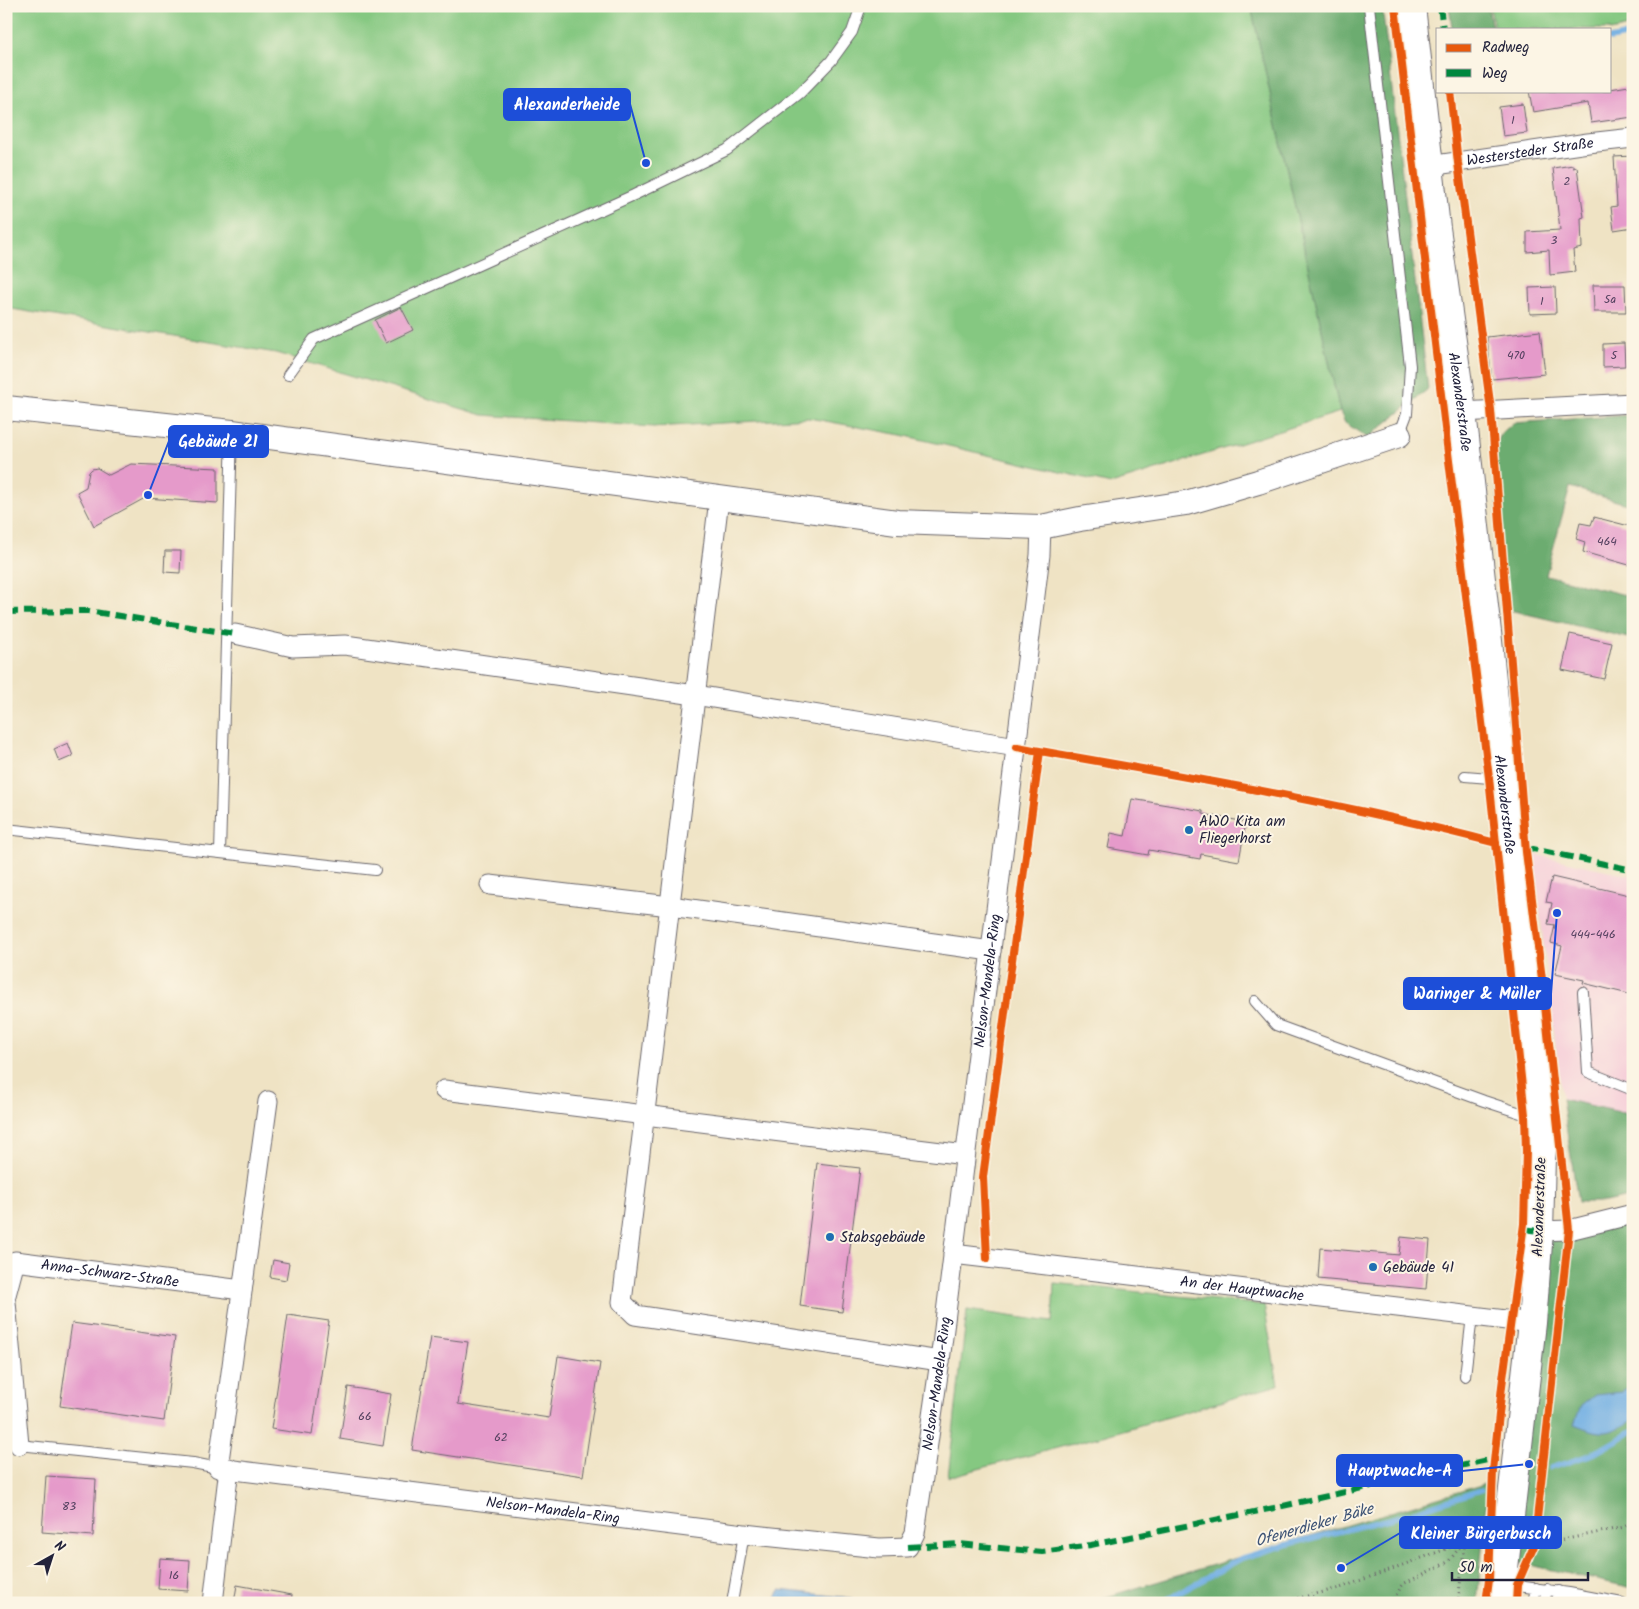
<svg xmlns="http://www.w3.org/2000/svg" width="1639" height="1609" font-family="Kalam,sans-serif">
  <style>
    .built { fill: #f6cfd9 }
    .green { fill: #85c881; stroke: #54755e }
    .forest { fill: #6cac6f; stroke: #476755 }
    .water { fill: #70aee3; stroke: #49688f }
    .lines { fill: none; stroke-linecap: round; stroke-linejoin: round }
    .stream { stroke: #70aee3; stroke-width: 5.5 }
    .building { fill: #e59aca }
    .service-casing { stroke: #6a666b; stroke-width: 12 }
    .minor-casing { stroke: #6a666b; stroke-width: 21 }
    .tertiary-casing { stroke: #6a666b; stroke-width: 26 }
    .secondary-casing { stroke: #6a666b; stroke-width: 30 }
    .path { stroke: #6a666b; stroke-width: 3; stroke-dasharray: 1 4; stroke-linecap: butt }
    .service { stroke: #fff; stroke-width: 10 }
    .minor { stroke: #fff; stroke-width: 19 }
    .tertiary { stroke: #fff; stroke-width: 24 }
    .secondary { stroke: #fff; stroke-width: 28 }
    .quiet { stroke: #00873e; stroke-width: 6; stroke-dasharray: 12 6; stroke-linecap: butt }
    .cycleway-casing { stroke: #fcf5e5; stroke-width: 11 }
    .cycleway { stroke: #e8590c; stroke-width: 8 }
    .poi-dot { fill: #1f6fb2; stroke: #fcf5e5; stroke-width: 2 }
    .labels { text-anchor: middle; stroke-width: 4; stroke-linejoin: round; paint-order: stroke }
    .number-label { font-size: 12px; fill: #53405f }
    .street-label { font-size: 15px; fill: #22223b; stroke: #fcf5e5 }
    .poi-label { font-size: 15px; fill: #22223b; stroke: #fcf5e5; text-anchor: start }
    .water-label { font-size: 16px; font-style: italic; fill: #3d5376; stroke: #fcf5e5 }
    .leader { fill: none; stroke: #1d4ed8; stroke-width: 2 }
    .callout-dot { fill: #1d4ed8; stroke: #fcf5e5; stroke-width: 2 }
    .callout { fill: #1d4ed8; stroke: #1d4ed8; stroke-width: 2 }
    .callout-label { font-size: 16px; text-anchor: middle; font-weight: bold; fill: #fff }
  </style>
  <rect width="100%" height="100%" fill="#fcf5e5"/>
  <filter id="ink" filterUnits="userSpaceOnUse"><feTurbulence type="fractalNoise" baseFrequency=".02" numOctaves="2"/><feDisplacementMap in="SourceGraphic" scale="10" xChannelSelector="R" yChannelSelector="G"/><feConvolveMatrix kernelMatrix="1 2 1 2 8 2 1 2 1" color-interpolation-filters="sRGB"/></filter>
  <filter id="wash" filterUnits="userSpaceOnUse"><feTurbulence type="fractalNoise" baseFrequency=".0096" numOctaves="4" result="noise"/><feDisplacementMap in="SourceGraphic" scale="20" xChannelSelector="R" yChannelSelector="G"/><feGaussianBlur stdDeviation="1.12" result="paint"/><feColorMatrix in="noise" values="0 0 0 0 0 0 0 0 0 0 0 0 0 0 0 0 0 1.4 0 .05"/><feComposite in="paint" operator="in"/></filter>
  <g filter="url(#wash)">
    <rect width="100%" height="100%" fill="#efe3c4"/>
    <path class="built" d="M1533,854L1633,876V1115L1562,1099Z"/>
    <path class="green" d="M6,6H1251L1340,412L1111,484L902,435L809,418L654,427L483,415L276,353L6,308Z
      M1490,6H1633V26L1610,31V29H1494Z
      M1054,1283L1264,1305L1278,1385L1106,1435L948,1477L967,1310L1052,1322Z"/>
    <path class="forest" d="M1251,6H1382L1428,389L1368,438L1345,423L1340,412Z
      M1449,6H1488L1492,29H1452Z
      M1633,415V506L1570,487L1546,575L1633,597V639L1501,608L1496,443L1502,433L1513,423Z
      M1562,1099L1633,1115V1196L1605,1202H1578Z
      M1633,1214V1588L1511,1561L1539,1231Z
      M1488,1483L1477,1603H1067L1096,1600Z"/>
    <path class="water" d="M1633,1383V1420C1607,1436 1602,1435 1574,1424L1581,1406L1595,1395L1622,1392Z
      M780,1590L852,1598L861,1603H773Z"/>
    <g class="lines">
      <path class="stream" d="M1610,39L1633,34
        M1550,1468L1593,1454L1633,1431
        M1161,1603L1242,1558L1293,1543L1393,1518L1481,1490"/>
    </g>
    <g id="blocks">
      <path class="building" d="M1629,86L1633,117L1591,123L1588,103L1533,112L1529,91H1610V89Z
        M1523,104L1527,133L1503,136L1499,107Z
        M1633,156V227L1614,230L1611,207L1617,206L1614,157Z
        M1573,165V168L1577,167L1584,217L1581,218L1582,248L1573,250L1575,272L1550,275L1549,250L1527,252V232L1560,230L1553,168Z
        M1593,285H1625L1626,312H1594Z
        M1555,287L1556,313L1530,314L1529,288Z
        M401,307L413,330L386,343L375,320Z
        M1540,331L1545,374L1492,379L1487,337Z
        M1624,343L1625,366L1603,367V344Z
        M131,464L218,468V503L145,498L94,526L77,492L86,487L89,472L92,469L97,468L109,475Z
        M1594,517L1633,527V553L1629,565L1583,552L1585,542L1576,539L1580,523L1591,525Z
        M165,551H181L180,573L164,572Z
        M1570,634L1612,643L1604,679L1562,670Z
        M68,743L73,756L59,762L54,749Z
        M1132,799L1203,811V814L1246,822L1239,861L1201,854L1200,859L1149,850L1148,855L1108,848L1111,833L1125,836Z
        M1552,877L1633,896V995L1583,983L1584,980L1555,974L1562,946L1551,943L1555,925L1548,924L1552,903L1546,902Z
        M817,1163L860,1168L842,1312L800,1306Z
        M1401,1237L1430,1240L1426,1289L1318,1279L1320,1248L1399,1255Z
        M273,1260L289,1263L286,1280L270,1277Z
        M288,1315L329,1321L312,1435L271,1429Z
        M72,1323L175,1337L164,1421L60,1406Z
        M430,1337L468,1342L458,1404L549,1418L558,1356L600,1363L583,1476L412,1450Z
        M348,1387L391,1394L383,1446L340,1439Z
        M46,1476L96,1479L93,1536L42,1532Z
        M160,1558L190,1560L188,1591L158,1589Z
        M237,1585L292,1595L291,1603H234Z"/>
    </g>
  </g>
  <g filter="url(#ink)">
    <use href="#blocks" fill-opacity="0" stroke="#6a666b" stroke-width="1"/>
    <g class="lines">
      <g class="service-casing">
        <path id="service" d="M1369,6L1410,366L1407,414L1399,435
          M288,375L314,339L634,195L727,150L800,93L831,61L852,32L861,6
          M232,432L220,853L375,870
          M1465,776L1502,779
          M6,829L220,853
          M1583,992L1588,1072L1633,1090
          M1255,1001L1276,1025L1484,1101L1539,1119
          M1465,1376L1472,1316
          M6,1441L19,1445L193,1463L218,1468
          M1503,1584L1569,1593L1567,1603
          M1569,1593L1622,1603
          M732,1603L744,1534
          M1533,1603L1536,1588
          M1544,1603L1547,1589
          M1557,1603L1559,1591"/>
      </g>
      <g class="minor-casing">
        <g id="minor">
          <path id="s1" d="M1429,166L1588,143L1633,138"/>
          <path d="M1462,412L1633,403"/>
          <path d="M719,499L622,1302L635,1315L940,1361"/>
          <path d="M235,634L293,647L345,645L695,695L1017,747"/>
          <path d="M490,885L670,906L991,951"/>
          <path d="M444,1090L965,1155"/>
          <path id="s2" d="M268,1101L218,1468L744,1534L879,1548L908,1547L915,1533L940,1361L1040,555L1041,527"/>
          <path d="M1539,1231L1569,1230L1633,1214"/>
          <path id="s3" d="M953,1254L1532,1323"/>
          <path id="s4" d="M6,1295L15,1261L242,1290"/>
          <path d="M6,1302L19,1445"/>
          <path d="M213,1603L229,1468"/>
        </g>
      </g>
      <g class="tertiary-casing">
        <path id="tertiary" d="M6,408L232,432L897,522L1041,527L1080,519L1186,503L1258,482L1399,435"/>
      </g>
      <g class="secondary-casing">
        <g id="secondary">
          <path id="s5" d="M1411,6L1436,228L1462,412L1488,641L1502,779L1542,1120L1539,1231L1532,1323L1500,1603"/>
        </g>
      </g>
      <path class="path" d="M1528,1544L1534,1546L1624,1527L1633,1522
        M1278,1603L1340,1588L1465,1542
        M1391,1603L1403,1584L1448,1562L1464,1542
        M1458,1603L1465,1541L1487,1529"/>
      <use href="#service" class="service"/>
      <use href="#minor" class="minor"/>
      <use href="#tertiary" class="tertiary"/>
      <use href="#secondary" class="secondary"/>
      <path class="quiet" d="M1440,6L1443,29
        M6,612L88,611L235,634
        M1526,852L1533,849L1633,870
        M1523,1229L1539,1231
        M908,1547L959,1544L1042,1552L1091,1545L1274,1508L1487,1460
        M1187,1603L1194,1601L1200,1603"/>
      <g class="cycleway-casing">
        <path id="cycleway" d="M1395,6L1447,445L1489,778L1525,1115L1526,1151L1524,1224L1502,1386L1493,1471L1489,1580L1486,1603
          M1450,91L1458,163L1491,410L1526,852L1543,987L1569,1230L1534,1546L1517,1585L1516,1603
          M1017,747C1177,775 1339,802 1496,843
          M987,1258L983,1177L1040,751"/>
      </g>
      <use href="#cycleway" class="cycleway"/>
    </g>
  </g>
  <g class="poi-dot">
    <circle cx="1189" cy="830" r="5"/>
    <circle cx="830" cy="1237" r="5"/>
    <circle cx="1373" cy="1267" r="5"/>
  </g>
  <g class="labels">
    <g class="number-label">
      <text x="1513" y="124">1</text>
      <text x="1567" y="185">2</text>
      <text x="1554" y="244">3</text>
      <text x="1610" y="303">5a</text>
      <text x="1542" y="305">1</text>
      <text x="1516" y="359">470</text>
      <text x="1614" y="359">5</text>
      <text x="1607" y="545">464</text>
      <text x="1593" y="938">444-446</text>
      <text x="365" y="1420">66</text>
      <text x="501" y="1441">62</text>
      <text x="69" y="1510">83</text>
      <text x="174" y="1579">16</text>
    </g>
    <g class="street-label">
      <text dy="5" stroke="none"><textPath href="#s1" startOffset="102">Westersteder Straße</textPath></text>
      <text dy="5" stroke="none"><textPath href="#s5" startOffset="399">Alexanderstraße</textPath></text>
      <text dy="5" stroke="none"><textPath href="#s5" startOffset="804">Alexanderstraße</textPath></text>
      <text dy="5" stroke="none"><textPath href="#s2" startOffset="1638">Nelson-Mandela-Ring</textPath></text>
      <text transform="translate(1539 1207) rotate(-88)" y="5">Alexanderstraße</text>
      <text dy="5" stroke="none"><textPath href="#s4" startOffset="131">Anna-Schwarz-Straße</textPath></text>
      <text dy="5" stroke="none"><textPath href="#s3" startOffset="291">An der Hauptwache</textPath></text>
      <text dy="5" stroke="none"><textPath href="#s2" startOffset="1232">Nelson-Mandela-Ring</textPath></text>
      <text dy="5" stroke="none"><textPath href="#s2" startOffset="708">Nelson-Mandela-Ring</textPath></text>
    </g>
    <g class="poi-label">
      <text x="1199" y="826">AWO Kita am<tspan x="1199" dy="17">Fliegerhorst</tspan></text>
      <text x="840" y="1242">Stabsgebäude</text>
      <text x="1383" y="1272">Gebäude 41</text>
    </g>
    <g class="water-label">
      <text transform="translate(1314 1524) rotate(-16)" y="6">Ofenerdieker Bäke</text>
    </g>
  </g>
  <path class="leader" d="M646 163L630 104M148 495L169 441M1557 913L1551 994M1529 1464L1462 1471M1341 1568L1400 1533"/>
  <g class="callout-dot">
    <circle cx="646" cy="163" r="5"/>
    <circle cx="148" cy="495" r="5"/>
    <circle cx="1557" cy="913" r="5"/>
    <circle cx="1529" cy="1464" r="5"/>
    <circle cx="1341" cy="1568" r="5"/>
  </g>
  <g class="callout">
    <rect x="504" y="89" width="126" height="31" rx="5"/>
    <rect x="169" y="426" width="99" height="31" rx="5"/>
    <rect x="1404" y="978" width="147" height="31" rx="5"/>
    <rect x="1337" y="1455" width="125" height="31" rx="5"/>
    <rect x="1400" y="1517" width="161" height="31" rx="5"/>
  </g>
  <g class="callout-label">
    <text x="567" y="110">Alexanderheide</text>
    <text x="218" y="447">Gebäude 21</text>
    <text x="1477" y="999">Waringer &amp; Müller</text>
    <text x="1400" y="1476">Hauptwache-A</text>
    <text x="1481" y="1539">Kleiner Bürgerbusch</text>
  </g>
  <rect width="1639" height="1609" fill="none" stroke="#fcf5e5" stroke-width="25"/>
  <rect x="1436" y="28" width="175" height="65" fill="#fcf5e5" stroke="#a5a1a1"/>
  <rect x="1446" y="44" width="25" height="8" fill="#e8590c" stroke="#a5a1a1"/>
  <text x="1482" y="52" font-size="15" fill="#22223b">Radweg</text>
  <rect x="1446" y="69" width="25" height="8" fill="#00873e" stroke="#a5a1a1"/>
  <text x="1482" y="78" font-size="15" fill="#22223b">Weg</text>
  <g transform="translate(52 1556) rotate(39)" stroke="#fcf5e5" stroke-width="4" paint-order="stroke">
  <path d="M0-4L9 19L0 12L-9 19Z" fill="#22223b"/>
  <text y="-8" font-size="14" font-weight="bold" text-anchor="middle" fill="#22223b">N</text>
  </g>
  <path d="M1452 1572v8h136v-8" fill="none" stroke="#22223b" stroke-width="2.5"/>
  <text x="1459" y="1572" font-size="15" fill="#22223b" stroke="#fcf5e5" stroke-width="4" paint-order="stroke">50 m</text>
</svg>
